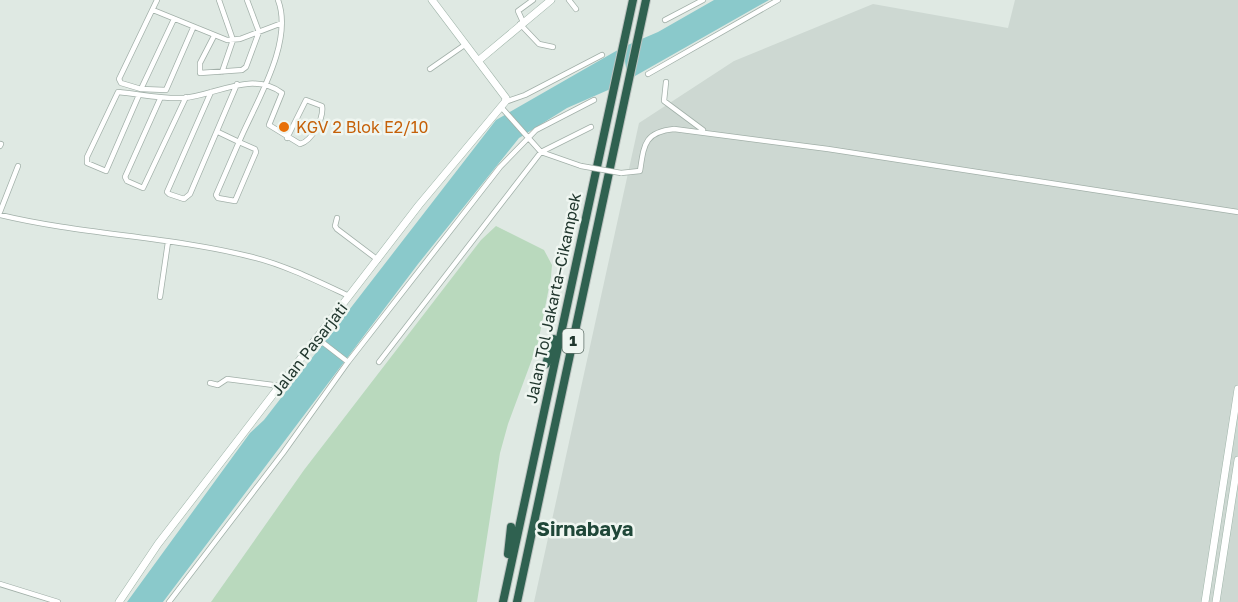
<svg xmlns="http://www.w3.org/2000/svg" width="1238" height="602" font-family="'Golos Text',sans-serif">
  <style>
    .built { fill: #cdd8d2 }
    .green { fill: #b9d9bd }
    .water { fill: #8ac9cb }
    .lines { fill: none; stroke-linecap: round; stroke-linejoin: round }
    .street-casing { stroke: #a2b0a9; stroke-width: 6 }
    .secondary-casing { stroke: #9fb4a9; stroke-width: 8 }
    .highway-casing { stroke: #bcc3c0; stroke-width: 10 }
    .street { stroke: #fff; stroke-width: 4.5 }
    .secondary { stroke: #fff; stroke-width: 7 }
    .highway { stroke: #2f6150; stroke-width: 8 }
    .street-bridge-casing { stroke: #a2b0a9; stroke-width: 6; stroke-linecap: butt }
    .street-bridge { stroke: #fff; stroke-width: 4.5 }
    .food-dot { fill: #e8710a; stroke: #eff6f1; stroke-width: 2 }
    .labels { text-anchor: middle; stroke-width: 5; stroke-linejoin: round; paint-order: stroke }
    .shield { fill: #eff6f1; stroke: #5f7068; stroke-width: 1.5 }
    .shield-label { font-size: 15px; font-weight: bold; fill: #21372e }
    .food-label { font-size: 16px; fill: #c56008; stroke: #eff6f1; text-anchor: start }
    .street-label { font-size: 16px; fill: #21372e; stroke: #eff6f1 }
    .quarter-label { font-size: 20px; font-weight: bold; fill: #1f4738; stroke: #eff6f1 }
  </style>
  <rect width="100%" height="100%" fill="#dfe9e3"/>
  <path class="built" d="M1015,0H1238V602H534L639,123L734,61L873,4L1008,28Z"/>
  <path class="green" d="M496,226L544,250L552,265L551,277L538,343L508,424L500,453L477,602H211L304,470L481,240Z"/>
  <path class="water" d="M714,0H769L628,80L623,49L615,87L567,108L519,138L418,264L163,602H127L250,433L264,420L496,120L623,47L658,32Z"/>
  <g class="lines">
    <g class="street-casing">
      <path id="street" d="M157,0L119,79L121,83L141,89L166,90L193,28
        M219,0L233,40L222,72
        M569,0L576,9
        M153,10L227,40L240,39L282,23
        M665,20L703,0
        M523,22L518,11L533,0
        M520,24L539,44L553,47
        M214,36L200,63V73L242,70L246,67L259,32L247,0
        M430,69L466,44
        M648,74L778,0
        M666,82L664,101L703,130
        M141,89L174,19
        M211,92L167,192L169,194L184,199L190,194L237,84
        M139,95L106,171L87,163V157L118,92C140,94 160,99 183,98C215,96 251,70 282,93L269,125L300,144C312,141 324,118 322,106L306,100L287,138
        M160,99L125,177L127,181L143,188L186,97
        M505,102L525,95L602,55
        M501,107L541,152L581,166
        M218,132L239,142L216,195L218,198L235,201L256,152L255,149L239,142C256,102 294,42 278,0
        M0,146L1,144
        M621,173L640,171C644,145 644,132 674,129L828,149L1238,212
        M0,212L18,166
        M0,215C83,235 169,236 252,257C285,265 319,282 349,296
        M337,218L335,226L337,229L378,260
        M160,297L168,242
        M317,338L348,362
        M379,362L541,152L591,127
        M210,383L218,385L227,379L281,386
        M0,584L58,602
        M169,602L283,453L348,362L500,167L536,130L594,100"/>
    </g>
    <g class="secondary-casing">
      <path id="secondary" d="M478,61L551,0
        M119,602L158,544L419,205L505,102L506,98L432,0
        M1205,602L1238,389
        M1216,602L1238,460"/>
    </g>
    <g class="highway-casing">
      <path id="highway" d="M546,364L554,339
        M508,554L511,527
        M503,602L633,0
        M517,602L646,0"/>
    </g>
    <use href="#street" class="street"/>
    <use href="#secondary" class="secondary"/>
    <use href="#highway" class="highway"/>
    <g class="street-bridge-casing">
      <path id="street-bridge" d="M581,166L621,173"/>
    </g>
    <use href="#street-bridge" class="street-bridge"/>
  </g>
  <circle class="food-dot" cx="284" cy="127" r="6"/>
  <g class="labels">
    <rect class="shield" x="562.5" y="329" width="21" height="24" rx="4.5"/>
    <g class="shield-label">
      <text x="573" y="346">1</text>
    </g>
    <g class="food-label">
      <text x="296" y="133">KGV 2 Blok E2/10</text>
    </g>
    <g class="street-label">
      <text transform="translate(553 298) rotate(-78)" y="6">Jalan Tol Jakarta–Cikampek</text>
      <text transform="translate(309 349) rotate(-52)" y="6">Jalan Pasarjati</text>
    </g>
    <g class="quarter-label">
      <text x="585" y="536">Sirnabaya</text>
    </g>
  </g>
</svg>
